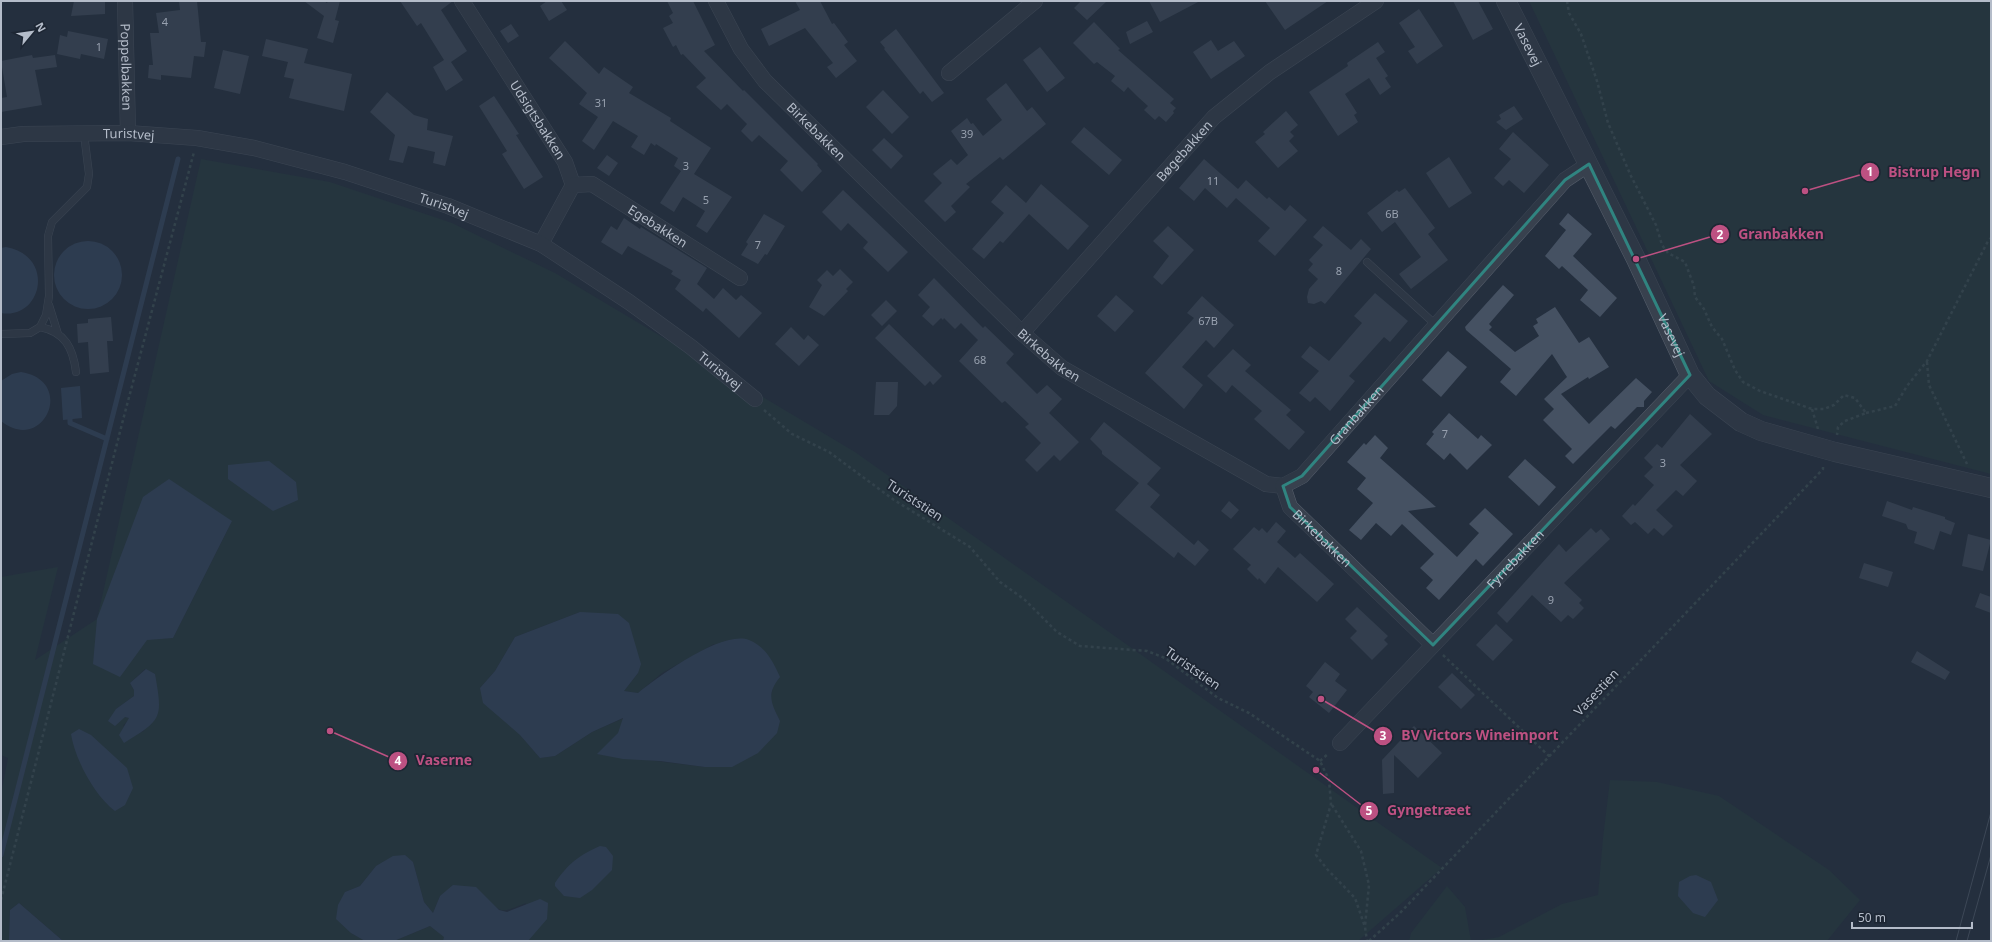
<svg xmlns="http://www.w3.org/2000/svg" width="1992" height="942" font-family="'Noto Sans',sans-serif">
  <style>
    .green { fill: #263c3f; fill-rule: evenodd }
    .water { fill: #394c67 }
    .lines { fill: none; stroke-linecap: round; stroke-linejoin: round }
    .stream { stroke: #394c67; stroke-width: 5 }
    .building { fill: #455162 }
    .service-casing { stroke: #565f6c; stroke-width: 8 }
    .minor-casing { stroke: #565f6c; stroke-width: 16 }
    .tertiary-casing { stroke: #565f6c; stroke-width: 20 }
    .path { stroke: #44595c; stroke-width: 2.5; stroke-dasharray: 3 3; stroke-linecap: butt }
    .service { stroke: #38414e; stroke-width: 7 }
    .minor { stroke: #38414e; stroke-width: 15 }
    .tertiary { stroke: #38414e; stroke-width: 19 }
    .tram { stroke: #5a6575; stroke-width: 1 }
    .marked { fill: none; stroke: #308480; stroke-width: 3; stroke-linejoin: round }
    .labels { text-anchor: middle; stroke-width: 3.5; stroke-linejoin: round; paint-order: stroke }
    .number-label { font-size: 11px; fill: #98a1af }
    .street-label { font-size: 13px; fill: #b4bcc9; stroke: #1d2633 }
    .leader { fill: none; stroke: #bd5182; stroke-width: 1.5 }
    .callout-dot { fill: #bd5182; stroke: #1d2633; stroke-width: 1.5 }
    .mark-label { font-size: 12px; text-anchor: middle; font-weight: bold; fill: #fff }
    .callout-label { font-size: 14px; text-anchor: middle; font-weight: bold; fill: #bd5182; stroke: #1d2633; stroke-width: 3.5; stroke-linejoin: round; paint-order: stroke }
  </style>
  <rect width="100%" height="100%" fill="#242f3e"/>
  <path class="green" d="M1529,1H1991V474L1763,415L1709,381Z
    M201,159L330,182L452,223L555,273L855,452L1442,868L1358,941H528L526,903C499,913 504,915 483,895L440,896L433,913L424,902L413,862L376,866L360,886L345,892L351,933L365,941H63L19,903L10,910L9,941H1V794L8,758L1,755V577L58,567L35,660L97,619ZM232,521L173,638L147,639ZM580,612L638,673L624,691L638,693L662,673L714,644L773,686L770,702L780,721L705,767L598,754L618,733L624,718L592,732L555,756L540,758L480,688L495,671L515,637ZM145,669L155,674L144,731L137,734L123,726L130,718L125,717L116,709L134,696V690L130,683Z
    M1610,780L1657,782L1719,796L1829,870L1860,900L1827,941H1477L1499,937L1562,904L1598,895L1603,838Z
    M1447,886L1465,907L1471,941H1409L1411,933Z
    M430,926L445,937L443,941H394Z"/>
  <path class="water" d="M54 275a34 34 0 1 1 68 0a34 34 0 1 1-68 0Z
    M6,247C56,256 42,320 1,313V248Z
    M21,372C77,381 43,455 1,421V381L12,374Z
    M80,386L82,418L63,420L61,388Z
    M269,461L296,482L298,500L273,511L228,479V465Z
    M169,479L232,521L173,638L147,640L120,677L93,664L97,619L143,497Z
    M580,612L618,614L629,623L641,664L638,673L624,691L638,693C659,676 722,630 749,640C766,647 773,662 780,677C766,694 771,703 780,721L777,733L758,753L732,767H705L660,761L623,759L597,754L618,733L623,718L592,732L555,756L540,758L520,735L483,703L480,688L495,671L515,637Z
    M146,669L155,674C163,719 162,719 124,743L119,735L129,718L125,717L115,726L108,721L116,709L134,696V690L130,683Z
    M79,729L91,735L127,768L133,788L125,805L115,811C94,795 75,759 71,734Z
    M600,846L606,847L613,856L612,870L592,890L580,898L564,896L555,886V883C568,864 579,855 600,846Z
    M405,855L413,862L424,902L433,913L440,896L453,885L476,887L499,910L507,912L540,899L548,903L547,919L528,941H443L444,937L430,926L394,941H365L351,933L336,919L338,905L345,892L360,886L376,866L393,856Z
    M1696,875L1711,882L1718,900L1705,917L1693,913L1678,896L1679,882L1690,876Z
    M19,903L63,941H9L10,910Z"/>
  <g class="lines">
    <path class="stream" d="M70,419V423L107,439
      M1,855L178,159"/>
  </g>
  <path class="building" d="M74,1L105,2V14L71,16Z
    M179,1H197L201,42H206L204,57L194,56L191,78L161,75V80L148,78L149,65H153L150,33H159L156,13L180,10Z
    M304,1H324L327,3L328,1H340L335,20L339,21L333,43L317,38L324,16Z
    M400,1H453L441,10L467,51L451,62L463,80L446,91L433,67L444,60L421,23L417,26Z
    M547,1H561L567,10L549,21L540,6Z
    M667,1H693L715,45L704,51L743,91L744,90L818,164L817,165L822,171L802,192L780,170L788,161L759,135L752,142L741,131L747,124L727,104L721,110L696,87L706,78L683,54L681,55L676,45L673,47L663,28L673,23L669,16L673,13Z
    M795,1H820L832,24L834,23L848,42L844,45L857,61L836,78L827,67L833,63L805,28L769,46L761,29L800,10Z
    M1081,1H1107L1087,20L1074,8Z
    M1149,1H1200L1160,22Z
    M1265,1H1328L1285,30Z
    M1453,1H1478L1493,29L1473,40Z
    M1419,9L1443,46L1417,64L1408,51L1415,47L1399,23Z
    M1147,21L1153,32L1130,44L1126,32Z
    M1094,22L1120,49L1118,50L1174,99L1170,103L1176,108L1173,111L1174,113L1166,122L1159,116L1155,120L1144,110L1148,106L1138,97L1128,87L1124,92L1111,81L1115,76L1097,62L1094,64L1073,43Z
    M511,24L519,36L508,43L500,31Z
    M896,29L944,93L932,102L923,91L920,94L884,49L885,48L880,42Z
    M68,31L108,39L104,59L81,54L80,59L57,54L60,35L67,37Z
    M266,39L308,49L304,63L352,74L344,111L289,98L294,79L284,77L288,62L262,56Z
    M1211,40L1218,51L1234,41L1245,56L1211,79L1193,52Z
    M565,41L599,74L604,67L633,87L629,93L671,118L670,121L711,148L694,174L732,197L707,233L696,226L705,211L683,197L674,212L660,203L681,171L674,166L678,158L656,144L655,146L651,143L644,155L631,147L638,136L613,121L594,150L582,141L598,117L579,104L587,93L549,58Z
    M1378,42L1385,52L1376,58L1388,76L1385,78L1391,87L1380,95L1369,78L1345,94L1357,113L1354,115L1358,122L1338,136L1309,92L1348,66L1347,63Z
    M1040,47L1065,78L1047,92L1023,60Z
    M223,50L249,56L240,94L214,88Z
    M32,55L33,58L55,55L57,67L35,70L42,105L1,112V98L7,97L1,61Z
    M1006,83L1027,111L1032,107L1046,124L1003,160L1000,157L966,184L970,187L951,206L956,212L945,222L924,201L942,183L933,174L935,172L951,159L957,165L968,155L951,131L967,118L971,124L973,123L983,136L1002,120L986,99Z
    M883,90L909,117L892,134L866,107Z
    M387,92L414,115L428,119L427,130L453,136L445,166L433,163L435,152L408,146L403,163L389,160L395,135L370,112Z
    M494,96L519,134L516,135L543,177L524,189L502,154L507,151L479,106Z
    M1514,106L1523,119L1506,130L1496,122L1501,119L1499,115Z
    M1286,111L1298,125L1290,132L1294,136L1289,141L1298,151L1278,168L1255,142L1265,134L1263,132Z
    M1084,127L1122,160L1109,175L1071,142Z
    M1513,132L1549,165L1524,193L1509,180L1503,186L1494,178L1511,159L1499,149Z
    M884,138L903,156L891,169L872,150Z
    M607,155L618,163L609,176L597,168Z
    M1449,157L1472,193L1449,208L1426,173Z
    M1204,159L1238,189L1246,180L1267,199L1269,197L1285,211L1290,205L1307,220L1275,256L1258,241L1270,228L1236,198L1227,208L1205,188L1194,201L1179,188Z
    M1041,184L1089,226L1068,250L1029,214L1003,243L1000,241L984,259L972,249L1004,213L991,202L1006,185L1026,203Z
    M1405,188L1435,228L1428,234L1448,260L1411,289L1399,274L1421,257L1395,222L1382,232L1367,213L1397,190L1399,192Z
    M843,190L908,252L888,272L863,248L868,242L848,223L841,231L822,212Z
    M1568,213L1592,234L1573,256L1617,298L1600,317L1580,300L1588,290L1562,266L1559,269L1545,256L1566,230L1559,224Z
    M764,214L785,226L767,255L765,254L758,264L741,255L748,244L746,242Z
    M624,218L640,229L641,227L707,268L697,284L714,299L723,288L736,300L741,295L762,313L739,338L706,308L703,312L675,289L681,280L671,274L673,271L628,246L622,255L601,242L611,226L617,230Z
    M1168,226L1194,250L1162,285L1153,277L1169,256L1153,241Z
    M1323,226L1351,250L1361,239L1371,249L1325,304L1321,301L1314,304L1308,303L1307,297L1309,289L1318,279L1308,270L1313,264L1309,260L1323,245L1313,237Z
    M840,269L853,282L846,289L848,291L824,316L809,307L822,285L817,280L827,270L833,276Z
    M934,278L983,328L985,326L1014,354L1006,363L1037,394L1047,385L1062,399L1049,413L1079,442L1060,461L1054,455L1037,472L1025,460L1041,443L1025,427L1029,424L1005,401L1002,403L959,361L978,340L961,323L955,329L944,318L943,320L941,318L933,326L922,316L930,307L918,295Z
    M1503,285L1514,295L1489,324L1492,327L1489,330L1515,352L1539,336L1533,326L1538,323L1536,319L1555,307L1579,343L1589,337L1609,367L1589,379L1588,377L1561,394L1589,424L1636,378L1652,392L1644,401V407H1637L1615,429L1611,426L1573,464L1565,456L1572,449L1543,420L1554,409L1544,399L1567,377L1552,354L1516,396L1500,382L1511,369L1466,330L1465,327Z
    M1375,293L1408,321L1390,342L1384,337L1349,376L1355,381L1330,411L1315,397L1310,402L1299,393L1319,371L1301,357L1310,346L1329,361L1362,323L1354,316Z
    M1116,295L1134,311L1115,332L1097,316Z
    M1202,296L1234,325L1214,348L1206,340L1182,367L1203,385L1184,409L1145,373L1194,318L1187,313Z
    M886,300L897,311L882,326L871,315Z
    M111,317L113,341H107L109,372L90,374L88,342L78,343L77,324L88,323V319Z
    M889,324L942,376L933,385L930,381L925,386L875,338Z
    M791,327L804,340L808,335L819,345L799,366L775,344Z
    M1233,349L1251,365L1245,371L1291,410L1286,415L1305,432L1289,450L1254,419L1262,411L1232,385L1226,393L1207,376Z
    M1448,351L1467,367L1441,397L1422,380Z
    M876,382H898L897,406L889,415H874Z
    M1449,413L1478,439L1481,435L1492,445L1467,470L1450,453L1444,460L1426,444L1434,434L1432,432Z
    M1690,414L1712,434L1680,465L1697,481L1683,496L1676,490L1656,510L1673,526L1663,536L1654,528L1648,534L1635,522L1631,525L1622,516L1633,504L1635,506L1654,485L1644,476L1653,467L1644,458L1657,444L1662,448Z
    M1104,422L1161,468L1147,484L1160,495L1150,507L1194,545L1198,540L1209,550L1195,566L1178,552L1174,558L1115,510L1139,483L1102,454V451L1090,439Z
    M1375,435L1388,448L1380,458L1436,507L1408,511L1457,557L1479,533L1469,524L1485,508L1513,534L1483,566L1476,559L1439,600L1426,588L1433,580L1420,568L1434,554L1402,524L1391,536L1376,523L1361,540L1349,530L1373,503L1357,489L1366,478L1347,462L1364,443L1366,445Z
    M1525,459L1556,487L1539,506L1508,477Z
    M1229,501L1239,510L1231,519L1221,511Z
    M1887,501L1912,510L1913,507L1945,517V519L1955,523L1951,535L1940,531L1934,550L1914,543L1917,532L1908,529L1906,524L1882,516Z
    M1276,522L1286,531L1277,542L1295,558L1300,553L1334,584L1317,602L1278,567L1265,584L1259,578L1258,580L1247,569L1251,565L1233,549L1254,527L1259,531L1262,528L1267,533Z
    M1591,528L1596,533L1601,529L1610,539L1564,583L1582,600L1579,603L1584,608L1573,619L1568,615L1561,622L1532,595L1507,623L1497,613L1559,544L1566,552Z
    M1968,534L1991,540L1983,571L1962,566Z
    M1864,563L1893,572L1888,587L1859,578Z
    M1980,593L1991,597V613L1975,607Z
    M1357,607L1388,636L1384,640L1388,644L1372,660L1350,638L1357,631L1345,619Z
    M1496,624L1513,640L1493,661L1476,645Z
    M1917,651L1950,672L1945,680L1911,662Z
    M1325,662L1340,674L1335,681L1347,690L1329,713L1309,697L1313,692L1306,686Z
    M1452,673L1475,695L1461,709L1438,687Z
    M1414,726L1442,753L1418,778L1394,755V793L1383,794L1382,760Z"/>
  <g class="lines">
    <g class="service-casing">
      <path id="service" d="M1367,262L1436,325
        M49,305L58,334
        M40,327C65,332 73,348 76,372
        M1,334L30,333L40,327L46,315L49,296L48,236L52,222L87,187L89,174L84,134"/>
    </g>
    <g class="minor-casing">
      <g id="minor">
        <path id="s1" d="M125,1L128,133"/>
        <path id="s2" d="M462,1L565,162L573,185L541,244"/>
        <path id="s3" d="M716,1L741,49L765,81L1022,333L1062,368L1266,484L1283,486L1290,507L1433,645"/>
        <path d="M949,73L1035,1"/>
        <path id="s4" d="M1,137L23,134L128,133L197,138L254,148L345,172L448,206L541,244L629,302L691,347L755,399"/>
        <path id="s5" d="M573,185L592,184L740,278"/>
        <path id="s6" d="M1022,333L1214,117L1270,72L1376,1"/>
        <path id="s7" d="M1283,486L1302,476L1565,180L1589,164"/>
        <path id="s8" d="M1340,743L1690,375"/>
      </g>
    </g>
    <g class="tertiary-casing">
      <g id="tertiary">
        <path id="s9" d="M1506,1L1636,259L1690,375L1707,396L1741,422L1761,431L1835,452L1991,488"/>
      </g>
    </g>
    <path class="path" d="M1567,1L1569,13L1581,34L1597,81L1608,123L1631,176L1656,225L1662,245L1668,253L1685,262L1694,286L1695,297L1704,309L1712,327L1722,339L1735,370L1743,382L1760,391L1812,409H1824L1834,405L1844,395L1855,398L1866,413L1845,421L1838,427L1837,435
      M1927,362L1929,385L1967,464
      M1812,409L1818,429
      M764,410L792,434L829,452L894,500L970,547L1000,582L1025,600L1057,632L1080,646L1147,651L1165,658L1218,698L1249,713L1320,761L1329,780L1331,804L1316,855L1327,869L1355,898L1365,927L1367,941
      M1866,413L1895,406L1907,386L1927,361L1988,241L1991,238
      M1443,655L1550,757
      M1320,761L1329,753
      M1332,805L1361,851L1369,885L1365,926
      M1,900L123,420L194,152
      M1369,941L1399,914L1823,469V467"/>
    <use href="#service" class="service"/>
    <use href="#minor" class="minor"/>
    <use href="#tertiary" class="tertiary"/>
    <path class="tram" d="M1956,941L1991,812
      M1967,941L1991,855"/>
  </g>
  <path d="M0 0H1992V942H0ZM1589,164L1690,375L1433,645L1290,507L1283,486L1302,476L1565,180Z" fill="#242f3e" fill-opacity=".55" fill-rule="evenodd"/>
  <path class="marked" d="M1589,164L1690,375L1433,645L1290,507L1283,486L1302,476L1565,180Z"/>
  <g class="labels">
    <g class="number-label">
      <text x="165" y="26">4</text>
      <text x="99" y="51">1</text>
      <text x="601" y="107">31</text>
      <text x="967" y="138">39</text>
      <text x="686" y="170">3</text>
      <text x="1213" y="185">11</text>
      <text x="706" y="204">5</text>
      <text x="1392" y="218">6B</text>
      <text x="758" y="249">7</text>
      <text x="1339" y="275">8</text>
      <text x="1208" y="325">67B</text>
      <text x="980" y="364">68</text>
      <text x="1445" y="438">7</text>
      <text x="1663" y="467">3</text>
      <text x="1551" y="604">9</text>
    </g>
    <g class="street-label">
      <text dy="5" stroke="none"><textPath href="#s9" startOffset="49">Vasevej</textPath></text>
      <text dy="5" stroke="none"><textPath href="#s1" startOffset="66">Poppelbakken</textPath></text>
      <text dy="5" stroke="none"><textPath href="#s2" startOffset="141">Udsigtsbakken</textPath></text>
      <text dy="5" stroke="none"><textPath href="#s3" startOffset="166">Birkebakken</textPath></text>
      <text dy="5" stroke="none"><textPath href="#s4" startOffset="128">Turistvej</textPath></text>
      <text dy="5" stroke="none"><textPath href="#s6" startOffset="244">Bøgebakken</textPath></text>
      <text dy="5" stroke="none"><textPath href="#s4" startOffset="453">Turistvej</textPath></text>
      <text dy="5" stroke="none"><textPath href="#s5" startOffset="97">Egebakken</textPath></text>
      <text dy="5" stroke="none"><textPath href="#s9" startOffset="373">Vasevej</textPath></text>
      <text dy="5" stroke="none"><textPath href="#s3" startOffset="489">Birkebakken</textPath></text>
      <text dy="5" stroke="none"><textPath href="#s4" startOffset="777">Turistvej</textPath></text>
      <text dy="5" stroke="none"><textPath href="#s7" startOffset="103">Granbakken</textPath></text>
      <text transform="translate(915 500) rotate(33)" y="5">Turiststien</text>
      <text dy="5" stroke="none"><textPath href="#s3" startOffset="826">Birkebakken</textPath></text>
      <text dy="5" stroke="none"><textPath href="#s8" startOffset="254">Fyrrebakken</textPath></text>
      <text transform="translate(1193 668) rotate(35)" y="5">Turiststien</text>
      <text transform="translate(1596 692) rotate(-47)" y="5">Vasestien</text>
    </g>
  </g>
  <path class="leader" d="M1805 191L1870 172M1636 259L1720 234M1321 699L1383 736M330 731L398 761M1316 770L1369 811"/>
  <g class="callout-dot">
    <circle cx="1805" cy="191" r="4"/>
    <circle cx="1636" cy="259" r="4"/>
    <circle cx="1321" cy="699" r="4"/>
    <circle cx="330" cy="731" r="4"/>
    <circle cx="1316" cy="770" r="4"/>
    <circle cx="1870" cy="172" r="10"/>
    <circle cx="1720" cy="234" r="10"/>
    <circle cx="1383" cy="736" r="10"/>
    <circle cx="398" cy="761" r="10"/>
    <circle cx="1369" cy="811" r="10"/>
  </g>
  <g class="mark-label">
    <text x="1870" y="176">1</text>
    <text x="1720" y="239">2</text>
    <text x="1383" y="740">3</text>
    <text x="398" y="765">4</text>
    <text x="1369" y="815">5</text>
  </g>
  <g class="callout-label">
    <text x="1934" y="177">Bistrup Hegn</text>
    <text x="1781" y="239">Granbakken</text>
    <text x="1480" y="740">BV Victors Wineimport</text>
    <text x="444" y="765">Vaserne</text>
    <text x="1429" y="815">Gyngetræet</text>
  </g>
  <rect width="1992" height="942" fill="none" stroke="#b4bcc9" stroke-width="4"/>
  <g transform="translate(32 32) rotate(61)" stroke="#1d2633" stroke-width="3" paint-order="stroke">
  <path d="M0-3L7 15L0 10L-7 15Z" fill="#b4bcc9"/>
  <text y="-6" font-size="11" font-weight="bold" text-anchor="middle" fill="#b4bcc9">N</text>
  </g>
  <path d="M1852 922v6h120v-6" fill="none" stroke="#b4bcc9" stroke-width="2"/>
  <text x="1858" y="922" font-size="12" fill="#b4bcc9" stroke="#1d2633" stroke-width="3" paint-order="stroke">50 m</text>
</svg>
